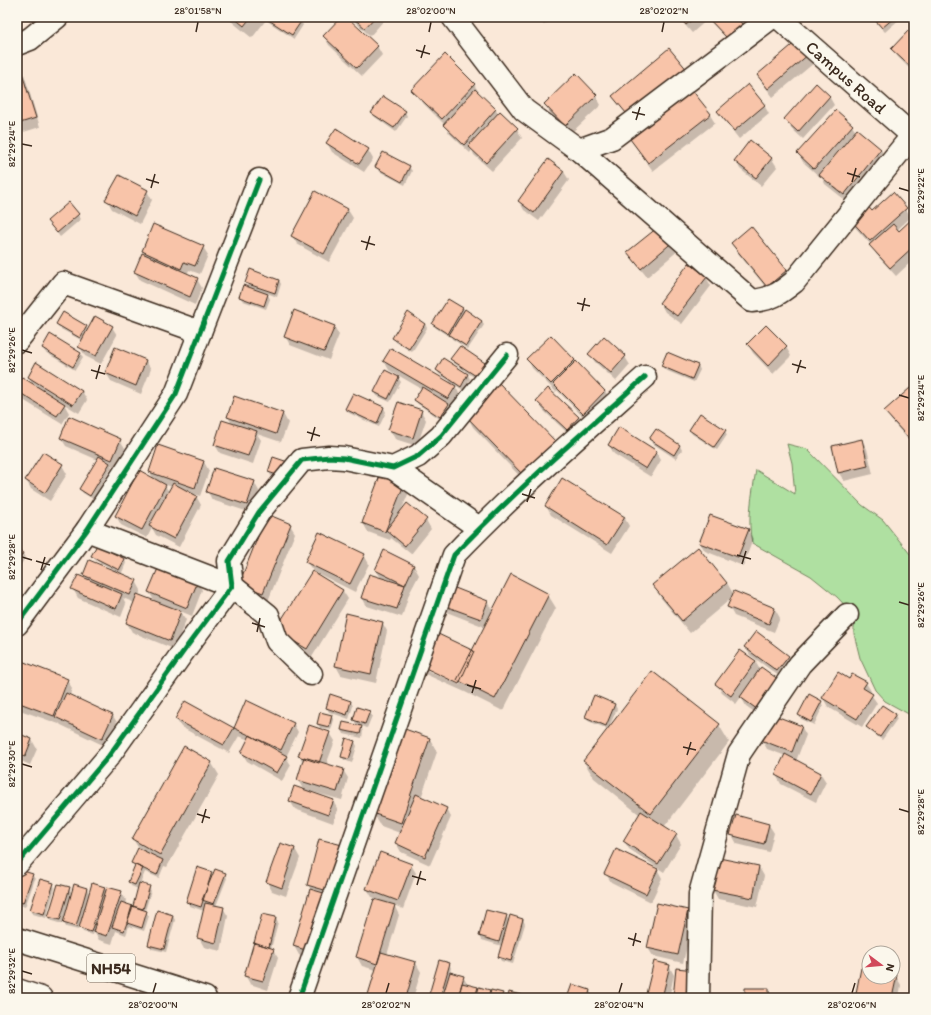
<svg xmlns="http://www.w3.org/2000/svg" width="931" height="1015" font-family="Itim,sans-serif">
  <style>
    .green { fill: #afe0a1; stroke: #758560 }
    .shadow { fill: #0003; fill-rule: evenodd }
    .building { fill: #f8c4a9; stroke: #3b2a1e }
    .lines { fill: none; stroke-linecap: round; stroke-linejoin: round }
    .minor-casing { stroke: #3b2a1e; stroke-width: 25 }
    .major-casing { stroke: #3b2a1e; stroke-width: 25 }
    .minor { stroke: #fbf7ec; stroke-width: 22 }
    .major { stroke: #fbf7ec; stroke-width: 22 }
    .cycleway-casing { stroke: #fbf7ec; stroke-width: 8 }
    .cycleway { stroke: #00873e; stroke-width: 5 }
    .ticks { fill: none; stroke: #3b2a1e; stroke-width: 1.5 }
    .labels { text-anchor: middle; stroke-width: 4; stroke-linejoin: round; paint-order: stroke }
    .shield { fill: #fbf7ec; stroke: #75685c; stroke-width: 1 }
    .shield-label { font-size: 16px; font-weight: bold; fill: #3b2a1e }
    .street-label { font-size: 17px; fill: #3b2a1e; stroke: #fbf7ec }
    .neatline { fill: none; stroke: #3b2a1e; stroke-width: 1.5 }
    .ticks-label { font-size: 10px; text-anchor: middle; fill: #3b2a1e }
  </style>
  <rect width="100%" height="100%" fill="#fae8d8"/>
  <filter id="ink" filterUnits="userSpaceOnUse"><feTurbulence type="fractalNoise" baseFrequency=".025" numOctaves="2"/><feDisplacementMap in="SourceGraphic" scale="8" xChannelSelector="R" yChannelSelector="G"/><feConvolveMatrix kernelMatrix="1 2 1 2 8 2 1 2 1" color-interpolation-filters="sRGB"/></filter>
  <g filter="url(#ink)">
    <path class="green" d="M787,444L807,449L862,505L883,520L914,559V717L885,701L875,690L860,658L854,634V615L837,597L811,576L752,543C747,520 752,494 756,470L795,494L792,463Z"/>
    <path class="shadow" d="M226,17H295L301,21L303,25L294,39L266,20L252,38Z
      M342,17H346L377,46L382,55L362,76L329,45L324,36Z
      M350,17H387L370,36Z
      M538,17H555L544,25Z
      M678,17H735L744,28L730,42L708,19L692,33Z
      M871,17H902L885,32Z
      M914,36V73L898,57L893,49Z
      M798,41L814,63L773,97L763,84L758,75Z
      M19,65L24,74L40,127L17,134V66Z
      M576,75L596,96L601,105L570,134L550,113L545,104Z
      M474,84L479,93L478,94L496,110L498,115L500,113L517,129L522,138L492,171L474,155L472,150L470,153L449,133L444,124L418,98L413,90Z
      M829,96L834,105L803,139L791,128L786,119Z
      M764,105L769,114L739,139L723,119L718,111Z
      M405,112L407,116L396,132L375,117L372,113Z
      M710,115L715,123L653,171L631,140Z
      M852,126L856,132L857,130L881,150L886,158L849,203L825,184L821,175L820,177L803,162L798,153Z
      M750,142L772,159L777,167L761,186L740,169L736,161Z
      M327,143L368,150L373,159L364,172L332,152Z
      M548,161L564,172L569,180L539,221L524,210L519,201Z
      M376,167H409L412,171L405,185L379,171Z
      M147,191L152,200L140,224L112,209L107,200Z
      M69,203L81,219L60,237L48,221Z
      M906,209L911,217L897,230L899,232L914,218V259L896,276L876,254L871,245L854,226L849,217L872,212Z
      M348,210L353,218L329,262L297,244L292,236Z
      M662,225L680,249L647,277L634,261L629,253Z
      M751,228L786,271L791,279L772,295L737,252L732,244Z
      M203,247L208,255L200,274L189,270L187,275L197,279L202,288L195,305L140,280L135,272L145,255L143,251Z
      M706,277L711,286L682,324L665,312L660,303Z
      M279,280L281,284L277,297L267,293L270,299L266,309L243,301L240,297L249,288L246,283Z
      M448,300L463,309L465,312L481,321L484,325L468,349L452,339L451,336L450,337L436,328L433,324Z
      M57,324L86,326L88,330L112,327L117,335L101,364L85,356L80,347L83,341L59,328Z
      M425,324L427,328L412,352L396,342L394,338Z
      M334,326L339,335L329,360L290,345L285,336Z
      M748,344L786,347L791,356L773,374L753,353Z
      M43,348L80,353L83,357L75,370L45,352Z
      M590,354L625,357L630,365L616,381L595,362Z
      M451,359L484,363L487,367L478,380L454,363Z
      M528,359L574,360L605,391L610,400L588,422L557,390L556,392L532,368Z
      M443,360L468,375L470,379L463,390L454,384L460,395L453,407L447,403L450,409L443,421L418,404L415,400L422,389L389,370L384,361L449,383L450,381L439,374L437,370Z
      M146,361L151,369L141,394L111,381L106,373Z
      M698,365L700,370L694,382L665,370L662,366Z
      M29,377L82,391L87,400L79,413L64,404L69,413L62,424L20,398L17,393V387L33,385Z
      M398,378L401,382L390,402L377,396L375,392Z
      M914,395V446L891,420L886,411Z
      M234,397L283,414L288,423L281,442L257,434L261,440L253,464L220,453L215,445L232,424L228,417Z
      M538,401L579,417L584,426L573,438L543,410Z
      M384,408L386,412L379,427L349,413L346,409Z
      M421,411L426,420L417,446L395,439L390,430Z
      M466,414L564,456L531,488L473,427Z
      M690,430L725,431L727,435L717,450L692,434Z
      M656,431L680,446L682,450L676,459L652,443L650,439Z
      M61,438L120,440L125,448L117,468L111,465L112,467L93,499L83,493L80,489L98,460L66,446Z
      M862,440L867,449L873,474L844,481L839,473Z
      M609,445L656,452L661,460L651,477L614,454Z
      M44,453L62,465L67,474L50,501L31,489L26,480Z
      M274,458L285,480L271,476L269,472Z
      M204,462L209,471L200,496L195,494L201,505L179,547L156,535L152,528L147,538L121,525L116,516L154,480L150,472ZM164,484L172,487L169,492Z
      M382,475L409,492L401,511L426,520L431,529L411,554L391,538L390,540L368,532L363,523Z
      M254,482L259,491L252,513L212,500L208,492Z
      M546,506L624,517L629,526L612,553L551,515Z
      M290,525L295,533L268,601L240,583Z
      M748,530L753,539L743,566L705,551L700,543Z
      M17,551L23,554L25,558L17,571Z
      M384,552L414,566L419,575L409,594L402,617L367,606L362,598L381,578L376,570Z
      M364,555L369,564L355,592L317,573V575L343,591L348,599L312,657L281,638L276,630L313,571L306,561Z
      M93,556L124,559L126,563L121,575L136,581L141,590L139,595L155,602L149,592L197,582L202,590L192,616L180,611L186,620L174,649L132,632L127,623L135,603L123,598L126,604L121,617L78,598L73,589L87,580L84,574L112,571L113,569L95,560Z
      M727,583L734,595L735,593L775,609L780,618L774,632L734,616L729,607L733,597L690,633L661,598L654,585Z
      M548,595L556,608L503,711L465,692L425,674L420,665L472,651L485,627L449,613L444,605L487,602L493,611ZM423,666L460,683V685L422,668Z
      M382,622L387,631L376,683L341,675L336,666Z
      M745,647L788,656L793,665L783,679L750,655Z
      M755,661L760,670L766,720L746,706L741,697L736,704L722,693L717,684Z
      M17,668L67,680L72,688L70,695L113,716L118,724L107,747L61,725L59,723V724L17,709Z
      M849,681L866,683L871,691L870,693L877,703L862,727L828,707L823,698Z
      M595,696L615,705L617,709L609,727L719,725L729,742L664,827L676,835L681,844L664,872L629,849L624,841L640,815L594,778L584,762L608,729L588,721L586,717Z
      M247,701L293,723L298,732L286,757L291,765L282,781L247,761L242,753L249,740L239,736L229,753L181,727L176,719L185,702L234,729Z
      M351,702L353,706L349,719L329,712L327,708Z
      M821,702L823,706L814,725L801,719L799,715Z
      M369,712L372,716L367,728L360,725L363,731L362,738L344,734L342,730L357,726L354,720Z
      M895,715L897,719L882,740L870,731L868,727Z
      M331,716L334,720L331,730L320,728L318,724Z
      M310,726L330,733L335,741L326,765L343,770L348,778L342,800L309,791V792L333,801L338,810L333,823L295,809L290,801L304,791L298,780L303,763L300,756Z
      M801,726L806,735L796,761L821,774L826,782L816,802L781,784L776,775L786,756L767,749L762,740Z
      M17,734L32,740L37,749L30,765L17,759Z
      M430,739L437,752L421,798L446,809L451,817L430,865L401,852L396,843L400,833L381,826L373,813Z
      M355,742L357,746L352,763L344,760L342,756Z
      M211,762L219,775L167,867L164,866L159,878L145,872L140,884L149,887L151,891L145,911L149,916L144,931L129,926L126,935L116,931L112,944L99,940L94,932L93,935L83,932L79,926L78,930L66,927L63,921L62,924L52,921L49,917L69,888L72,894L87,889L90,895L104,888L107,892H121L126,900L125,904L133,907L138,889L131,886L129,881L135,867L133,863L139,849L133,839Z
      M769,825L774,833L769,852L737,844L732,835Z
      M280,844L295,849L300,858L286,896L272,891L267,882Z
      M349,848L322,962L299,955L294,946L311,890L308,885Z
      M411,865L416,873L403,909L394,905L399,915L387,955L416,963L421,972L413,998H369L376,970L362,966L357,957L375,898L372,897L367,889Z
      M759,867L764,876L757,907L718,899L713,890Z
      M657,869L662,878L651,902L611,882L606,874Z
      M211,873L213,876L225,874L227,878L216,906L223,908L228,916L221,951L204,947L199,938L204,911L190,906L188,902Z
      M32,875L35,879L25,907L17,904V880Z
      M41,880L53,884L55,888L46,918L33,914L31,910Z
      M688,911L693,920L683,963L653,956L648,948Z
      M262,915L276,918L278,922L271,949L273,950L278,958L268,990L250,984L245,975Z
      M173,916L175,920L166,952L152,949L149,945Z
      M506,916L509,921L523,919L525,924L513,964L501,961L499,957L502,946L482,940L480,936Z
      M449,964L451,968L450,973L463,977L468,985L477,988L479,991H489L491,994H502L504,998H429Z
      M669,966L674,975L669,998H646Z
      M869,971V977L896,976L901,985L899,998H856Z
      M914,984V998H912Z
      M768,989L773,998H746Z
      M589,990L594,998H568Z
      M531,996L541,998H531Z"/>
    <path class="building" d="M233,17H251L244,26Z
      M264,17H297L302,20L292,35Z
      M341,17H347L378,46L357,68L323,36Z
      M352,17H375L365,28Z
      M679,17H695L686,25Z
      M707,17H736L742,24L727,38Z
      M879,17H895L882,28L875,20Z
      M909,30L914,34V70L891,49Z
      M798,40L809,54L768,89L757,75Z
      M669,48L688,71L631,119L612,96Z
      M445,54L475,84L442,119L411,90Z
      M19,64L36,118L17,124V65Z
      M576,73L597,95L565,126L544,104Z
      M816,83L830,96L798,132L784,119Z
      M748,84L765,105L734,131L717,111Z
      M475,89L496,109L464,145L443,125Z
      M692,90L711,114L648,163L630,139Z
      M383,96L406,111L394,128L371,113Z
      M836,110L853,125L814,169L797,153Z
      M500,111L518,128L486,163L468,146Z
      M336,128L369,149L359,164L326,143Z
      M857,129L881,149L844,195L819,175Z
      M750,140L772,158L756,178L734,161Z
      M383,152L410,166L402,182L375,167Z
      M548,159L564,171L534,213L518,201Z
      M119,175L148,190L135,216L105,200Z
      M315,191L348,209L324,254L291,236Z
      M893,192L907,208L870,241L848,217L864,202L872,211Z
      M69,202L79,214L57,233L47,221Z
      M914,217V246L890,268L869,245L893,224L899,231Z
      M153,224L204,246L195,266L184,262L181,269L142,251Z
      M662,224L675,240L641,269L627,252Z
      M751,226L787,270L767,287L731,243Z
      M142,253L198,278L190,297L134,272Z
      M689,263L707,277L677,316L659,303Z
      M250,269L279,280L275,293L245,283Z
      M243,285L268,294L264,306L239,297Z
      M448,299L463,308L448,334L432,324Z
      M465,309L482,321L466,346L449,335Z
      M294,310L335,326L324,352L284,337Z
      M63,312L87,326L80,338L56,324Z
      M408,312L425,324L409,349L392,338Z
      M95,316L113,326L96,356L78,347Z
      M766,325L787,346L768,366L747,344Z
      M50,334L81,353L73,367L42,348Z
      M551,335L575,360L551,384L526,359Z
      M604,336L626,356L611,373L588,354Z
      M460,346L485,363L476,376L450,359Z
      M115,347L146,360L136,386L105,373Z
      M391,348L456,386L448,399L383,361Z
      M667,352L698,365L692,379L661,366Z
      M443,358L468,374L461,387L436,370Z
      M576,361L605,391L583,414L553,384Z
      M36,362L82,391L73,405L28,377Z
      M385,370L399,377L388,399L374,392Z
      M22,377L65,404L57,416L17,391V385Z
      M498,382L557,443L524,476L464,414Z
      M422,387L449,404L440,417L414,400Z
      M548,388L579,417L567,430L536,401Z
      M910,388L914,393V444L884,411Z
      M353,393L384,407L377,424L345,409Z
      M234,396L283,413L276,434L227,417Z
      M398,402L422,410L413,438L388,430Z
      M700,413L726,430L714,447L689,430Z
      M69,416L121,439L112,460L60,438Z
      M222,420L257,431L248,456L214,445Z
      M619,427L657,451L646,469L608,445Z
      M656,429L680,445L674,455L649,439Z
      M862,439L868,466L838,473L832,446Z
      M158,445L204,461L195,488L149,472Z
      M43,452L63,464L45,493L25,480Z
      M99,456L110,463L90,496L79,489Z
      M273,457L288,462L283,477L268,472Z
      M214,468L255,481L247,505L206,492Z
      M139,470L166,485L142,530L115,516Z
      M381,473L405,482L385,532L362,523Z
      M562,478L625,517L607,545L545,506Z
      M173,483L197,496L174,539L149,526Z
      M407,503L427,519L405,546L386,530Z
      M267,514L291,524L263,593L239,584Z
      M710,515L749,529L738,557L699,543Z
      M319,532L365,554L350,584L305,562Z
      M97,545L125,559L119,570L91,556Z
      M698,547L727,583L682,621L652,585Z
      M17,549L23,553L17,564Z
      M384,550L414,565L405,585L375,570Z
      M89,560L137,580L130,595L83,575Z
      M159,566L198,581L187,608L148,592Z
      M312,571L343,590L307,649L275,630Z
      M369,574L405,585L397,609L361,598Z
      M511,574L549,594L495,699L457,680Z
      M78,575L122,594L116,609L71,589Z
      M450,586L488,601L481,619L442,605Z
      M734,591L775,608L769,624L727,607Z
      M137,594L181,611L170,641L126,623Z
      M346,613L383,622L371,674L335,666Z
      M756,631L789,656L777,671L744,647Z
      M434,632L474,651L459,684L419,665Z
      M740,650L756,661L731,696L715,684Z
      M19,660L68,679L54,716L17,702V665Z
      M761,667L782,682L761,712L740,697Z
      M652,671L720,724L651,814L583,761Z
      M838,672L849,679L852,674L867,682L863,688L873,694L857,719L822,698Z
      M66,693L113,715L102,739L55,717Z
      M330,694L351,701L347,715L326,708Z
      M809,694L822,701L811,722L798,715Z
      M594,695L615,704L606,726L585,717Z
      M246,700L294,723L281,750L234,728Z
      M185,701L234,728L224,745L175,719Z
      M882,705L896,714L880,737L866,727Z
      M357,707L370,711L365,724L353,720Z
      M320,712L332,715L329,727L317,724Z
      M771,714L802,726L792,752L761,740Z
      M343,722L362,726L360,734L341,730Z
      M309,725L330,732L319,763L298,756Z
      M402,728L430,738L401,823L372,813Z
      M17,733L32,739L25,757L17,753Z
      M250,735L287,756L277,773L241,753Z
      M346,738L355,741L349,759L341,757Z
      M184,746L212,762L160,855L132,839Z
      M785,754L821,773L811,794L775,775Z
      M304,757L344,769L337,792L297,780Z
      M294,786L334,800L328,815L289,801Z
      M416,794L447,808L425,857L395,843Z
      M641,811L677,834L658,864L623,841Z
      M736,815L769,824L764,844L730,835Z
      M319,839L350,847L338,894L307,885Z
      M280,843L295,848L282,888L266,882Z
      M138,848L163,860L157,875L131,863Z
      M616,849L658,869L646,894L604,874Z
      M380,852L412,864L398,901L366,889Z
      M719,858L759,866L753,898L712,890Z
      M135,865L143,868L135,885L128,882Z
      M197,867L212,872L201,907L186,902Z
      M215,869L226,873L214,904L202,900Z
      M20,870L33,874L23,903L17,901V877Z
      M40,879L54,883L44,914L30,910Z
      M92,883L105,887L91,932L79,928Z
      M139,883L150,886L143,909L133,906Z
      M58,884L70,887L60,920L48,917Z
      M74,884L87,888L76,927L63,923Z
      M107,887L122,891L107,936L93,932Z
      M310,889L334,896L318,954L293,946Z
      M374,899L395,905L377,964L356,957Z
      M121,902L133,906L124,931L112,927Z
      M205,903L224,907L216,943L197,938Z
      M657,903L688,910L678,955L647,948Z
      M132,906L147,911L142,928L127,923Z
      M157,910L173,915L164,949L148,945Z
      M486,910L507,915L499,942L479,936Z
      M262,914L276,917L269,947L254,943Z
      M510,915L523,919L511,961L498,957Z
      M254,942L274,949L263,981L244,976Z
      M381,952L416,962L406,998H367Z
      M439,960L450,963L440,998H428Z
      M654,961L670,965L662,998H645Z
      M676,968L695,970L691,998H673Z
      M861,968L869,970V977H893V975H897L892,998H855Z
      M450,972L464,976L458,998H442Z
      M462,983L478,987L475,998H458Z
      M572,984L590,990L588,998H567Z
      M479,987L490,990L488,998H476Z
      M745,988H769V998H745Z
      M491,990L503,993L501,998H489Z
      M509,992L525,996V998H508Z"/>
    <g class="lines">
      <g class="minor-casing">
        <g id="minor">
          <path d="M453,17L524,110L579,150L612,138L772,17"/>
          <path id="s1" d="M778,17L914,137"/>
          <path d="M17,44L30,39L57,17"/>
          <path d="M579,150L752,301C772,299 779,294 794,282L912,136"/>
          <path d="M17,341L63,283L200,332"/>
          <path d="M393,468L479,528"/>
          <path d="M87,530L232,586L268,615L277,641L311,674"/>
          <path d="M17,624L87,530L176,394L259,180"/>
          <path d="M17,864L108,757L188,645L232,586L229,561L259,512L302,460L329,457L344,458L393,468L418,456L441,436L507,355"/>
          <path d="M299,998L454,555C514,492 580,435 645,377"/>
          <path d="M698,998L700,894L739,754L800,664L847,615"/>
        </g>
      </g>
      <g class="major-casing">
        <path id="major" d="M17,939L205,998
          M17,990L41,998"/>
      </g>
      <use href="#minor" class="minor"/>
      <use href="#major" class="major"/>
      <g class="cycleway-casing">
        <path id="cycleway" d="M17,624L87,530L176,394L259,180
          M17,864L108,757L188,645L232,586L229,561L259,512L302,460L329,457L344,458L393,468L418,456L441,436L507,355
          M299,998L454,555C514,492 580,435 645,377"/>
      </g>
      <use href="#cycleway" class="cycleway"/>
    </g>
  </g>
  <path class="ticks" d="M196,32L198,22M429,32L431,22M662,32L664,22M416,50L430,54M421,58L425,45M632,112L645,115M636,120L640,107M22,144L32,146M847,173L860,177M146,179L159,183M852,182L856,168M151,188L155,174M899,188L909,191M361,241L375,245M366,250L370,236M577,303L590,306M582,311L585,298M22,350L32,353M792,364L806,368M91,370L105,374M797,373L801,360M96,379L100,365M899,395L909,398M307,432L320,436M311,441L315,427M522,494L535,498M527,502L531,489M737,555L751,559M22,557L32,560M36,561L50,565M742,564L746,551M41,570L45,557M899,602L909,605M252,623L265,627M257,632L260,618M467,685L481,689M472,693L476,680M683,747L696,750M687,755L691,742M22,764L32,767M899,809L909,812M197,814L210,818M202,823L206,809M412,876L426,880M417,885L421,871M628,938L641,942M633,946L636,933M22,971L32,974M153,993L156,983M386,993L389,983M619,993L622,983M852,993L855,983"/>
  <g class="labels">
    <rect class="shield" x="87" y="954" width="48" height="28" rx="3"/>
    <g class="shield-label">
      <text x="111" y="974">NH54</text>
    </g>
    <g class="street-label">
      <text dy="6" stroke="none"><textPath href="#s1" startOffset="91">Campus Road</textPath></text>
    </g>
  </g>
  <rect width="931" height="1015" fill="none" stroke="#fbf7ec" stroke-width="44"/>
  <g transform="translate(881 965) rotate(106)"><circle r="19" fill="#fbf7ec" stroke="#aea59a"/>
  <path d="M0-3L7 15L0 10L-7 15Z" fill="#d1495b"/>
  <text y="-6" font-size="11" font-weight="bold" text-anchor="middle" fill="#3b2a1e">N</text>
  </g>
  <rect x="22" y="22" width="887" height="971" class="neatline"/>
  <g class="ticks-label">
    <text x="198" y="14">28°01'58"N</text>
    <text x="431" y="14">28°02'00"N</text>
    <text x="664" y="14">28°02'02"N</text>
    <text transform="translate(11 144) rotate(-90)" y="4">82°29'24"E</text>
    <text transform="translate(920 191) rotate(-90)" y="4">82°29'22"E</text>
    <text transform="translate(11 350) rotate(-90)" y="4">82°29'26"E</text>
    <text transform="translate(920 398) rotate(-90)" y="4">82°29'24"E</text>
    <text transform="translate(11 557) rotate(-90)" y="4">82°29'28"E</text>
    <text transform="translate(920 605) rotate(-90)" y="4">82°29'26"E</text>
    <text transform="translate(11 764) rotate(-90)" y="4">82°29'30"E</text>
    <text transform="translate(920 812) rotate(-90)" y="4">82°29'28"E</text>
    <text transform="translate(11 971) rotate(-90)" y="4">82°29'32"E</text>
    <text x="153" y="1008">28°02'00"N</text>
    <text x="386" y="1008">28°02'02"N</text>
    <text x="619" y="1008">28°02'04"N</text>
    <text x="852" y="1008">28°02'06"N</text>
  </g>
</svg>
